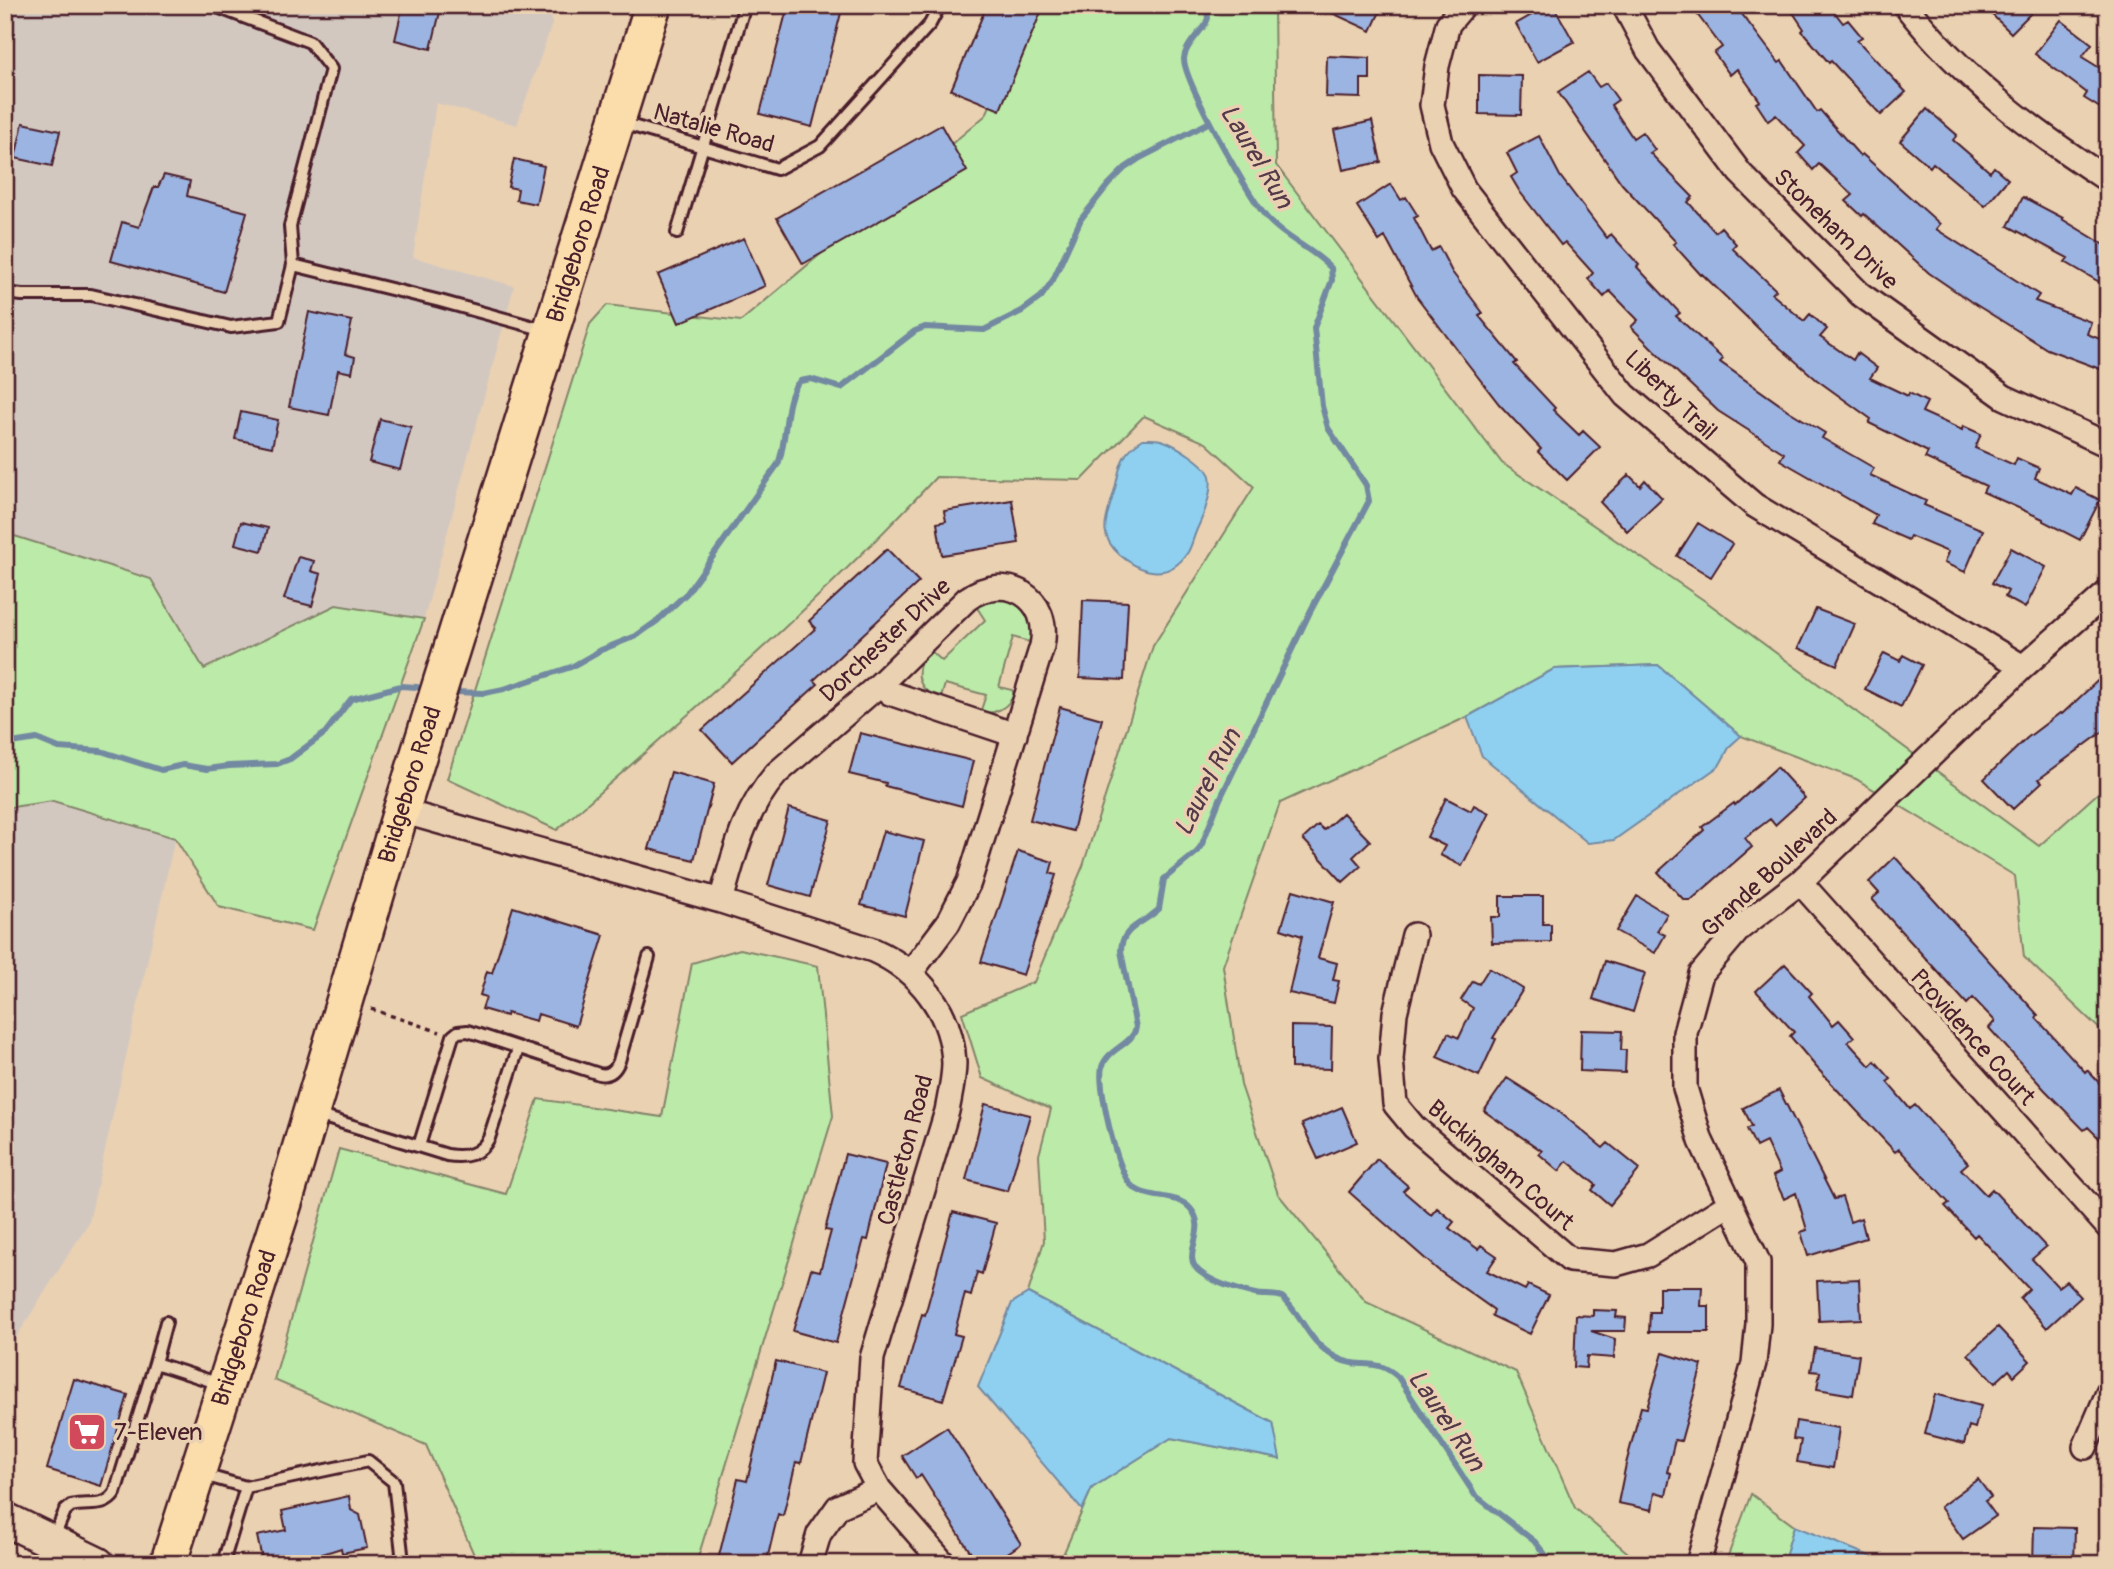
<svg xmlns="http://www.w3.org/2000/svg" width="2113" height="1569" font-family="Pangolin,sans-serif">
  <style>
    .built { fill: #d3c8c0 }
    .green { fill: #bceaa8; stroke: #83846a; stroke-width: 2 }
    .water { fill: #8fd0f0; stroke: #7389a1; stroke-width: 2 }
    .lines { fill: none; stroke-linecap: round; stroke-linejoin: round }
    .stream { stroke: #7389a1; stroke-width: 6 }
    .building { fill: #9cb4e1; stroke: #4a1f2b; stroke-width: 2 }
    .service-casing { stroke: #4a1f2b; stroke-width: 16 }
    .minor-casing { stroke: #4a1f2b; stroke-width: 28 }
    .secondary-casing { stroke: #4a1f2b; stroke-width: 37 }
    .primary-casing { stroke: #4a1f2b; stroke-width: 40 }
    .path { stroke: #4a1f2b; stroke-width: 3.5; stroke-dasharray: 5 5; stroke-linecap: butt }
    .service { stroke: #ead1b2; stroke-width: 10 }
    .minor { stroke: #ead1b2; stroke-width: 23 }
    .secondary { stroke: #ead1b2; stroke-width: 32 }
    .primary { stroke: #faddab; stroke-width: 35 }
    .labels { text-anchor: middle; stroke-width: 7; stroke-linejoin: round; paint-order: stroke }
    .street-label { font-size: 24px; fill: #4a1f2b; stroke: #ead1b2 }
    .poi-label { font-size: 24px; fill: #4a1f2b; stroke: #ead1b2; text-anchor: start }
    .water-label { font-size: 26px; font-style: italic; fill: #543a49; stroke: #ead1b2 }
  </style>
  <rect width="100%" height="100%" fill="#ead1b2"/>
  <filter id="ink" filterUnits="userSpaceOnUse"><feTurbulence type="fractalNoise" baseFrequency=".0143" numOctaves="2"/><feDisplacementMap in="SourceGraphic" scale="14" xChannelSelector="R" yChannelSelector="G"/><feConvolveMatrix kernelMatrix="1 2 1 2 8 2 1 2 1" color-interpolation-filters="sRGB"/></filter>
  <g filter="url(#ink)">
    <path class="built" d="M5,5H550L552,24L517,125L436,103L413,257L514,286L424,619L336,605L204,669L151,579L5,533Z
      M53,801L175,838L89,1222L5,1355V808Z"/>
    <path class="green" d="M1034,5H1274L1276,165L1502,463L1708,603L2039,846L2108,784V1037L2024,957L2015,876L1856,779L1741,736L1658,665L1554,669L1467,717L1280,803L1223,966L1241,1085L1278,1194L1366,1302L1516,1372L1575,1508L1641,1564H1059L1092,1488L1171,1438L1279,1459L1273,1423L1028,1293L1044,1241L1039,1155L1051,1109L982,1078L962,1013L1034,982L1083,866L1153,646L1254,487L1206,443L1144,416L1082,480L936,477C819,604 686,716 557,830L447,779L590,324L607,305L741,321L986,115Z
      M5,533L151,579L204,669L336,605L424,619L313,930L219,907L175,838L53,801L5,808Z
      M1000,597C1021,604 1039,619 1029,642L1013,637L999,687L1012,690L1014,694C1009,707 993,717 981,710L986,695L945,684L941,698L938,699C915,687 913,669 929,649L942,661L985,620L976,606Z
      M740,949L818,966L833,1116L696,1564H478L426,1445L274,1380L339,1149L506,1194L538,1099L662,1117L692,963Z
      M1751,1494L1794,1526L1783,1564H1725Z"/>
    <path class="water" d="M1143,439C1150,439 1158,438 1164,441C1176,445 1206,464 1210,476C1213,490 1204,515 1198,527C1194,535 1192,545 1188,552C1169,581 1143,574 1120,555C1096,534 1107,518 1114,492C1121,467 1118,455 1143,439Z
      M1658,665L1741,736L1730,746L1719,766L1614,840L1588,843L1482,756L1467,717L1554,669Z
      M1028,1293L1273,1423L1280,1459L1171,1438L1092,1488L1082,1510L978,1387L1012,1303Z
      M1794,1526L1890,1564H1783Z"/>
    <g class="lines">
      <path class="stream" d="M1206,5L1208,18L1206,23C1199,34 1185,46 1184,59C1184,81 1251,201 1268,219C1286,239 1313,249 1331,268L1332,280L1314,328L1322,406L1328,428L1366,485L1369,501L1310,612L1220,799L1202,844L1197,852L1164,879L1159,909C1145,923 1121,927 1121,951L1136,1027C1133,1045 1108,1048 1102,1067C1097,1086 1117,1171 1131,1185C1147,1201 1175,1192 1190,1208C1211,1231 1178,1255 1200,1272C1214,1283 1238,1290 1255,1294C1264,1296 1273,1294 1282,1297C1304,1317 1306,1341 1337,1358C1360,1370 1375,1356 1398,1377L1475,1495L1534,1541L1553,1564
        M454,692L484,693L504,689L571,667L601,650L636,636L657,621L687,593L778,464C788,440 783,397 800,381L811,379L841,388L915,331L925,327L984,330L1022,311L1041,297L1053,280L1081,219L1108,185L1125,168L1140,158L1210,122
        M5,744L37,739L59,748L101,751L161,770L183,765L207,769L229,766L277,764L290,759L325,733L351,699L401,686L417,687"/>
    </g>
    <path class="building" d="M403,5H415L440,12L431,49L395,40Z
      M788,5H843L812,127L760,114Z
      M987,5H1044L1000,110L951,90Z
      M1315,5H1383L1371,31Z
      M1549,5H1553L1574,42L1537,62L1516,24Z
      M1690,5H1735L1779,63L1782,61L1817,112L1820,110L1860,156L1862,154L1940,224L1936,229L2039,295L2035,301L2091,322L2087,334L2108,342V372L2047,349L1970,301L1929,273L1864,214L1862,216L1846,201L1853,195L1819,164L1813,170L1798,153L1805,146L1776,115L1768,121L1756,103L1760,101L1737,69L1730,75L1714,53L1722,47Z
      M1788,5H1829L1843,23L1848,20L1862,37L1857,40L1906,92L1881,115L1831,61L1829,63L1802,31L1804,29Z
      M1982,5H2039L2011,33Z
      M2061,20L2092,44L2082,57L2108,73V113L2084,98L2087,93L2035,54Z
      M1327,56L1370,58V79H1361V98L1326,97Z
      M1588,72L1599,87L1606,83L1618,100L1611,105L1633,138L1642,132L1655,150L1650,153L1693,197L1688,202L1715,232L1721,227L1736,244L1732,248L1776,290L1772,294L1804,321L1810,314L1827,329L1820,337L1853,360L1857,353L1877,368L1870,378L1908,396L1909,393L1927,402L1922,412L1962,430L1963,426L1981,434L1975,448L2014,465L2017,458L2039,468L2035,478L2072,495L2076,488L2100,500L2080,540L2043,521V519L1983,492L1986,486L1925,458L1928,452L1869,423L1871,419L1817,380L1762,332L1702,274L1701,275L1673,244L1676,242L1622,184L1558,92Z
      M1479,75L1522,76L1521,115L1479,114Z
      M1927,109L1957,135L1953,140L1990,172L1994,167L2008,179L1985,206L1933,163L1930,167L1900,141Z
      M1372,121L1381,162L1343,170L1334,130Z
      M23,123L60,131L52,166L15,158Z
      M941,125L967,171L803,264L777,218Z
      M1539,136L1560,176L1607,238L1611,234L1639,265L1637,267L1680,313L1676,316L1723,359L1720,362L1789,411L1825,433L1822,438L1874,468L1870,475L1926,501L1924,505L1983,530L1965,572L1944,563L1948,552L1910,536L1908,540L1872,524L1876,515L1780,460L1784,453L1718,411L1657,353L1631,327L1638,320L1610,291L1604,297L1588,279L1593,273L1565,242L1561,245L1520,192L1511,177L1517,173L1507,153Z
      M514,159L544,166L536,204L516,200L518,189L508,187Z
      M164,175L190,181L187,196L247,212L224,292L111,261L122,222L139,227L154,187H158Z
      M1391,184L1401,200L1406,197L1418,216L1414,218L1431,251L1439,247L1452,272L1483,313L1479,316L1517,362L1514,364L1555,408L1553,410L1579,435L1583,431L1600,447L1567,480L1538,452L1541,449L1499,404L1461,355L1417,297L1385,237L1379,241L1357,206Z
      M2023,197L2063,218L2062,219L2108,247V287L2065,262L2068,258L2008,226Z
      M744,238L765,286L679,323L658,275Z
      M309,312L352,321L345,354L355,357L352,373L338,370L329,415L289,407Z
      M241,412L278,420L272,447L235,439Z
      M380,419L411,427L400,470L369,462Z
      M1629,475L1640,486L1645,480L1662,498L1627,531L1600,502Z
      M1012,500L1019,543L942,555L937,523L946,521L944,511Z
      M241,522L268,528L262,551L235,544Z
      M1698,523L1732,544L1711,577L1677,556Z
      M2011,548L2046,567L2025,608L2005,597L2008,591L1992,583Z
      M887,549L919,582L814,680L818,684L732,762L702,730L816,628L809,621Z
      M298,557L314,561L311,571L321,574L312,606L284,599Z
      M1083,600L1128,602L1124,680L1080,678Z
      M1816,609L1855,624L1837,665L1798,648Z
      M1884,653L1900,661L1903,655L1922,665L1901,707L1865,689Z
      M2108,671V728L2039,779L2042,782L2013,809L1984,779L2027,738L2060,713L2062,714Z
      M1060,707L1102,719L1073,831L1030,820Z
      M860,733L973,761L962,806L885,786L886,783L849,774Z
      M1777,767L1805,798L1775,825L1770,819L1745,838L1752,847L1691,900H1684L1658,872L1704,830L1702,827L1734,803L1735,805Z
      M671,772L714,784L694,860L649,849Z
      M1446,798L1471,811L1474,805L1489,813L1462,866L1440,855L1445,846L1427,837Z
      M789,808L831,820L810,897L768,885Z
      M1343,813L1370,841L1353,857L1361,866L1343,882L1303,839L1318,825L1324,830Z
      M883,831L924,841L905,916L861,905Z
      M1018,851L1053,862L1050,873L1056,875L1023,975L981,962Z
      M1895,857L2038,1015L2036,1018L2085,1072L2087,1070L2108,1092V1147L2088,1127L2084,1130L2044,1089L1989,1028L1995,1021L1973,998L1967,1004L1872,899L1879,893L1869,882Z
      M1293,890L1334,902L1318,958L1337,963L1333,980L1339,981L1334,1003L1289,993L1302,936L1281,929Z
      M1500,896H1543V924H1551V942L1492,943L1491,917H1500Z
      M1637,896L1667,914L1657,931L1665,935L1655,953L1616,931Z
      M513,907L604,935L576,1026L538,1014L536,1021L507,1013L506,1016L482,1009L486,997L480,995L487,971L492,973Z
      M1605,961L1645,973L1633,1012L1593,999Z
      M1785,964L1812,993L1809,996L1833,1025L1839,1020L1854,1037L1848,1042L1870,1066L1875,1061L1891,1079L1887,1082L1910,1109L1915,1105L1968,1163L1961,1169L1986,1195L1992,1189L2046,1247L2032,1259L2058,1287L2066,1281L2081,1297L2047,1328L2020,1298L2029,1289L1977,1234L1974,1237L1945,1206L1949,1203L1899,1149L1895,1152L1817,1068L1790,1036L1794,1032L1756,991Z
      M1489,968L1523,989L1493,1038L1496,1039L1479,1076L1437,1057L1448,1033L1459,1038L1473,1008L1461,1000L1473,981L1479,984Z
      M1291,1026L1332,1027L1331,1069L1291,1068Z
      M1581,1030L1622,1031L1621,1050H1626L1625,1073L1580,1071Z
      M1507,1078L1557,1110L1603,1148L1608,1143L1640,1169L1610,1205L1592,1190L1596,1185L1567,1161L1559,1171L1539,1154L1542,1151L1484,1111Z
      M1779,1090L1834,1199L1842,1197L1850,1222L1861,1218L1866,1238L1808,1256L1801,1232L1807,1230L1796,1193L1784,1199L1773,1176L1780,1172L1766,1142L1756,1147L1747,1129L1752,1126L1743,1108Z
      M985,1104L1030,1115L1008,1191L966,1180Z
      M1342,1107L1357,1142L1318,1159L1302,1124Z
      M845,1154L886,1164L868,1240L864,1239L836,1343L793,1331L811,1269L820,1271L831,1231L825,1230Z
      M1377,1159L1408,1186L1403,1191L1431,1215L1437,1208L1454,1222L1449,1228L1478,1249L1481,1245L1497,1256L1487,1271L1525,1290L1528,1285L1549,1295L1530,1334L1492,1316L1494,1310L1438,1270L1349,1192Z
      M953,1212L996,1223L982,1274L977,1272L971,1296L965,1294L954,1334L962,1336L943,1400L901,1388L922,1314L925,1315Z
      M1859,1279L1861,1319L1819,1321L1817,1281Z
      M1659,1287H1702L1701,1306H1709V1332H1649L1650,1312H1659Z
      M1593,1310L1617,1311L1616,1317L1626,1318L1625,1331H1591L1615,1339L1614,1358L1587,1356L1586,1368L1574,1367L1576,1315L1593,1316Z
      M1998,1327L2030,1361L2014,1376L2009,1370L1995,1383L1968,1354Z
      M1815,1348L1859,1355L1853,1395L1817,1389L1820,1372L1811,1371Z
      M1663,1353L1702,1365L1681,1441L1675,1440L1667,1472L1671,1473L1666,1495L1655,1492L1652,1510L1618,1503L1626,1464L1641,1407L1647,1408Z
      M776,1361L823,1373L801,1463L796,1462L783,1516L778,1514L766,1564H717L738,1479L747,1481Z
      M74,1379L128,1395L101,1486L47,1469Z
      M1935,1394L1981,1406L1975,1428L1969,1426L1964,1444L1925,1434Z
      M1796,1421L1839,1428L1833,1468L1797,1462L1801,1440L1793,1439Z
      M947,1427L1021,1544L991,1564H978L921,1475L916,1478L902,1456Z
      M1978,1479L1991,1497L1985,1501L1996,1516L1963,1539L1940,1507Z
      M349,1496L351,1510L360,1515L367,1548L342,1553L341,1548L310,1558L311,1564H263L257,1536L286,1530L282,1511Z
      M2034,1527L2075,1528L2074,1564H2033Z"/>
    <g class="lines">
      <g class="service-casing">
        <path id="service" d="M212,5L310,42L331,69L290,226L293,265L440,301L545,330
          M619,122L777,169L820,146L930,24L940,5
          M677,233L745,5
          M5,293L22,295H91L231,327L279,321L293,265
          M317,1115L447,1155C466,1158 480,1155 489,1138L518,1049
          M419,1146L453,1036L458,1032L468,1031L599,1074C609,1076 615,1071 619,1061L649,957
          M155,1363L166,1322
          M200,1474L246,1487L368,1461L394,1482L402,1553L399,1564
          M53,1539L65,1511L71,1506C87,1501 104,1510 115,1493L155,1363L220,1384
          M227,1564L225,1556L246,1487"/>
      </g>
      <g class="minor-casing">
        <path id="minor" d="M1464,5L1448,24L1437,66L1432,105L1441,143L1464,189L1625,395L1754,505L2023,667
          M1624,5L1648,50L1740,173L1860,294L2004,397L2108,445
          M1905,5C1962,78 2031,130 2108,180
          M880,684L890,693L1015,735
          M401,811L721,901L873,950C918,970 952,1011 954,1063C954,1079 950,1095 947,1111L872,1358L865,1463L879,1489L944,1564
          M1800,882L2108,1227
          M721,901C734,855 744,810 777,773L880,684L967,599C1006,570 1052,598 1042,646L969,882L948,923L911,972
          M1414,935L1395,1013L1391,1059L1395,1104L1414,1127L1570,1260L1616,1264L1648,1255L1731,1203
          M2085,1447L2108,1393
          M810,1564L819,1534L838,1507L879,1489
          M1698,1564L1754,1363L1758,1324V1262L1701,1141L1685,1088V1033L1701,974L1740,928L1800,882L2023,667L2108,592"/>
      </g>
      <g class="secondary-casing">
        <path id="secondary" d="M5,1519L98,1564"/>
      </g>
      <g class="primary-casing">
        <g id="primary">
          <path id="s1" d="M168,1564L284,1203L401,811L653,5"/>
        </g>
      </g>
      <path class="path" d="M371,1009L440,1032"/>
      <use href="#service" class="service"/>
      <use href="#minor" class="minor"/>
      <use href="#secondary" class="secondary"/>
      <use href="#primary" class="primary"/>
    </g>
  </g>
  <defs>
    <g id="supermarket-square" transform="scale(2.0125)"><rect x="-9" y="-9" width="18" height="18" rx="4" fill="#d1495b" stroke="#ead1b2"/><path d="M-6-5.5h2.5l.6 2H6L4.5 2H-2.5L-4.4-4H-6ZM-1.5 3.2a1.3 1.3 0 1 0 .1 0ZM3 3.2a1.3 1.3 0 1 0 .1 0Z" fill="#fff"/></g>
  </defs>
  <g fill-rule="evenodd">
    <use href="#supermarket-square" x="87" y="1432"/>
  </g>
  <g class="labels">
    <g class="street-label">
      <text transform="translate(714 128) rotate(16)" y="8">Natalie Road</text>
      <text transform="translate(1836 229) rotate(44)" y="8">Stoneham Drive</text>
      <text dy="8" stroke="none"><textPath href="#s1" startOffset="1382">Bridgeboro Road</textPath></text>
      <text transform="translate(1671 395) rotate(44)" y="8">Liberty Trail</text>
      <text transform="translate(885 640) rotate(-43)" y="8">Dorchester Drive</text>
      <text dy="8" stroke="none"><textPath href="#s1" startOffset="816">Bridgeboro Road</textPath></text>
      <text transform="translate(1769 873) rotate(-43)" y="8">Grande Boulevard</text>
      <text transform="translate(1973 1037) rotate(48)" y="8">Providence Court</text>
      <text transform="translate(905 1150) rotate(-75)" y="8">Castleton Road</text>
      <text transform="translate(1501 1165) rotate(41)" y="8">Buckingham Court</text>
      <text dy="8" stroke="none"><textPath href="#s1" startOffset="248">Bridgeboro Road</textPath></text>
    </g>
    <g class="poi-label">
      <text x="114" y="1440">7-Eleven</text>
    </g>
    <g class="water-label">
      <text transform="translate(1257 156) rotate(59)" y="9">Laurel Run</text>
      <text transform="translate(1207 782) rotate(-63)" y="9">Laurel Run</text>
      <text transform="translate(1447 1420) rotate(56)" y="9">Laurel Run</text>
    </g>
  </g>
  <rect width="2113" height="1569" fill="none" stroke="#ead1b2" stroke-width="28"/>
  <rect x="14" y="14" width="2085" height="1541" fill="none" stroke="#4a1f2b" stroke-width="2.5" filter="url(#ink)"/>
</svg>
